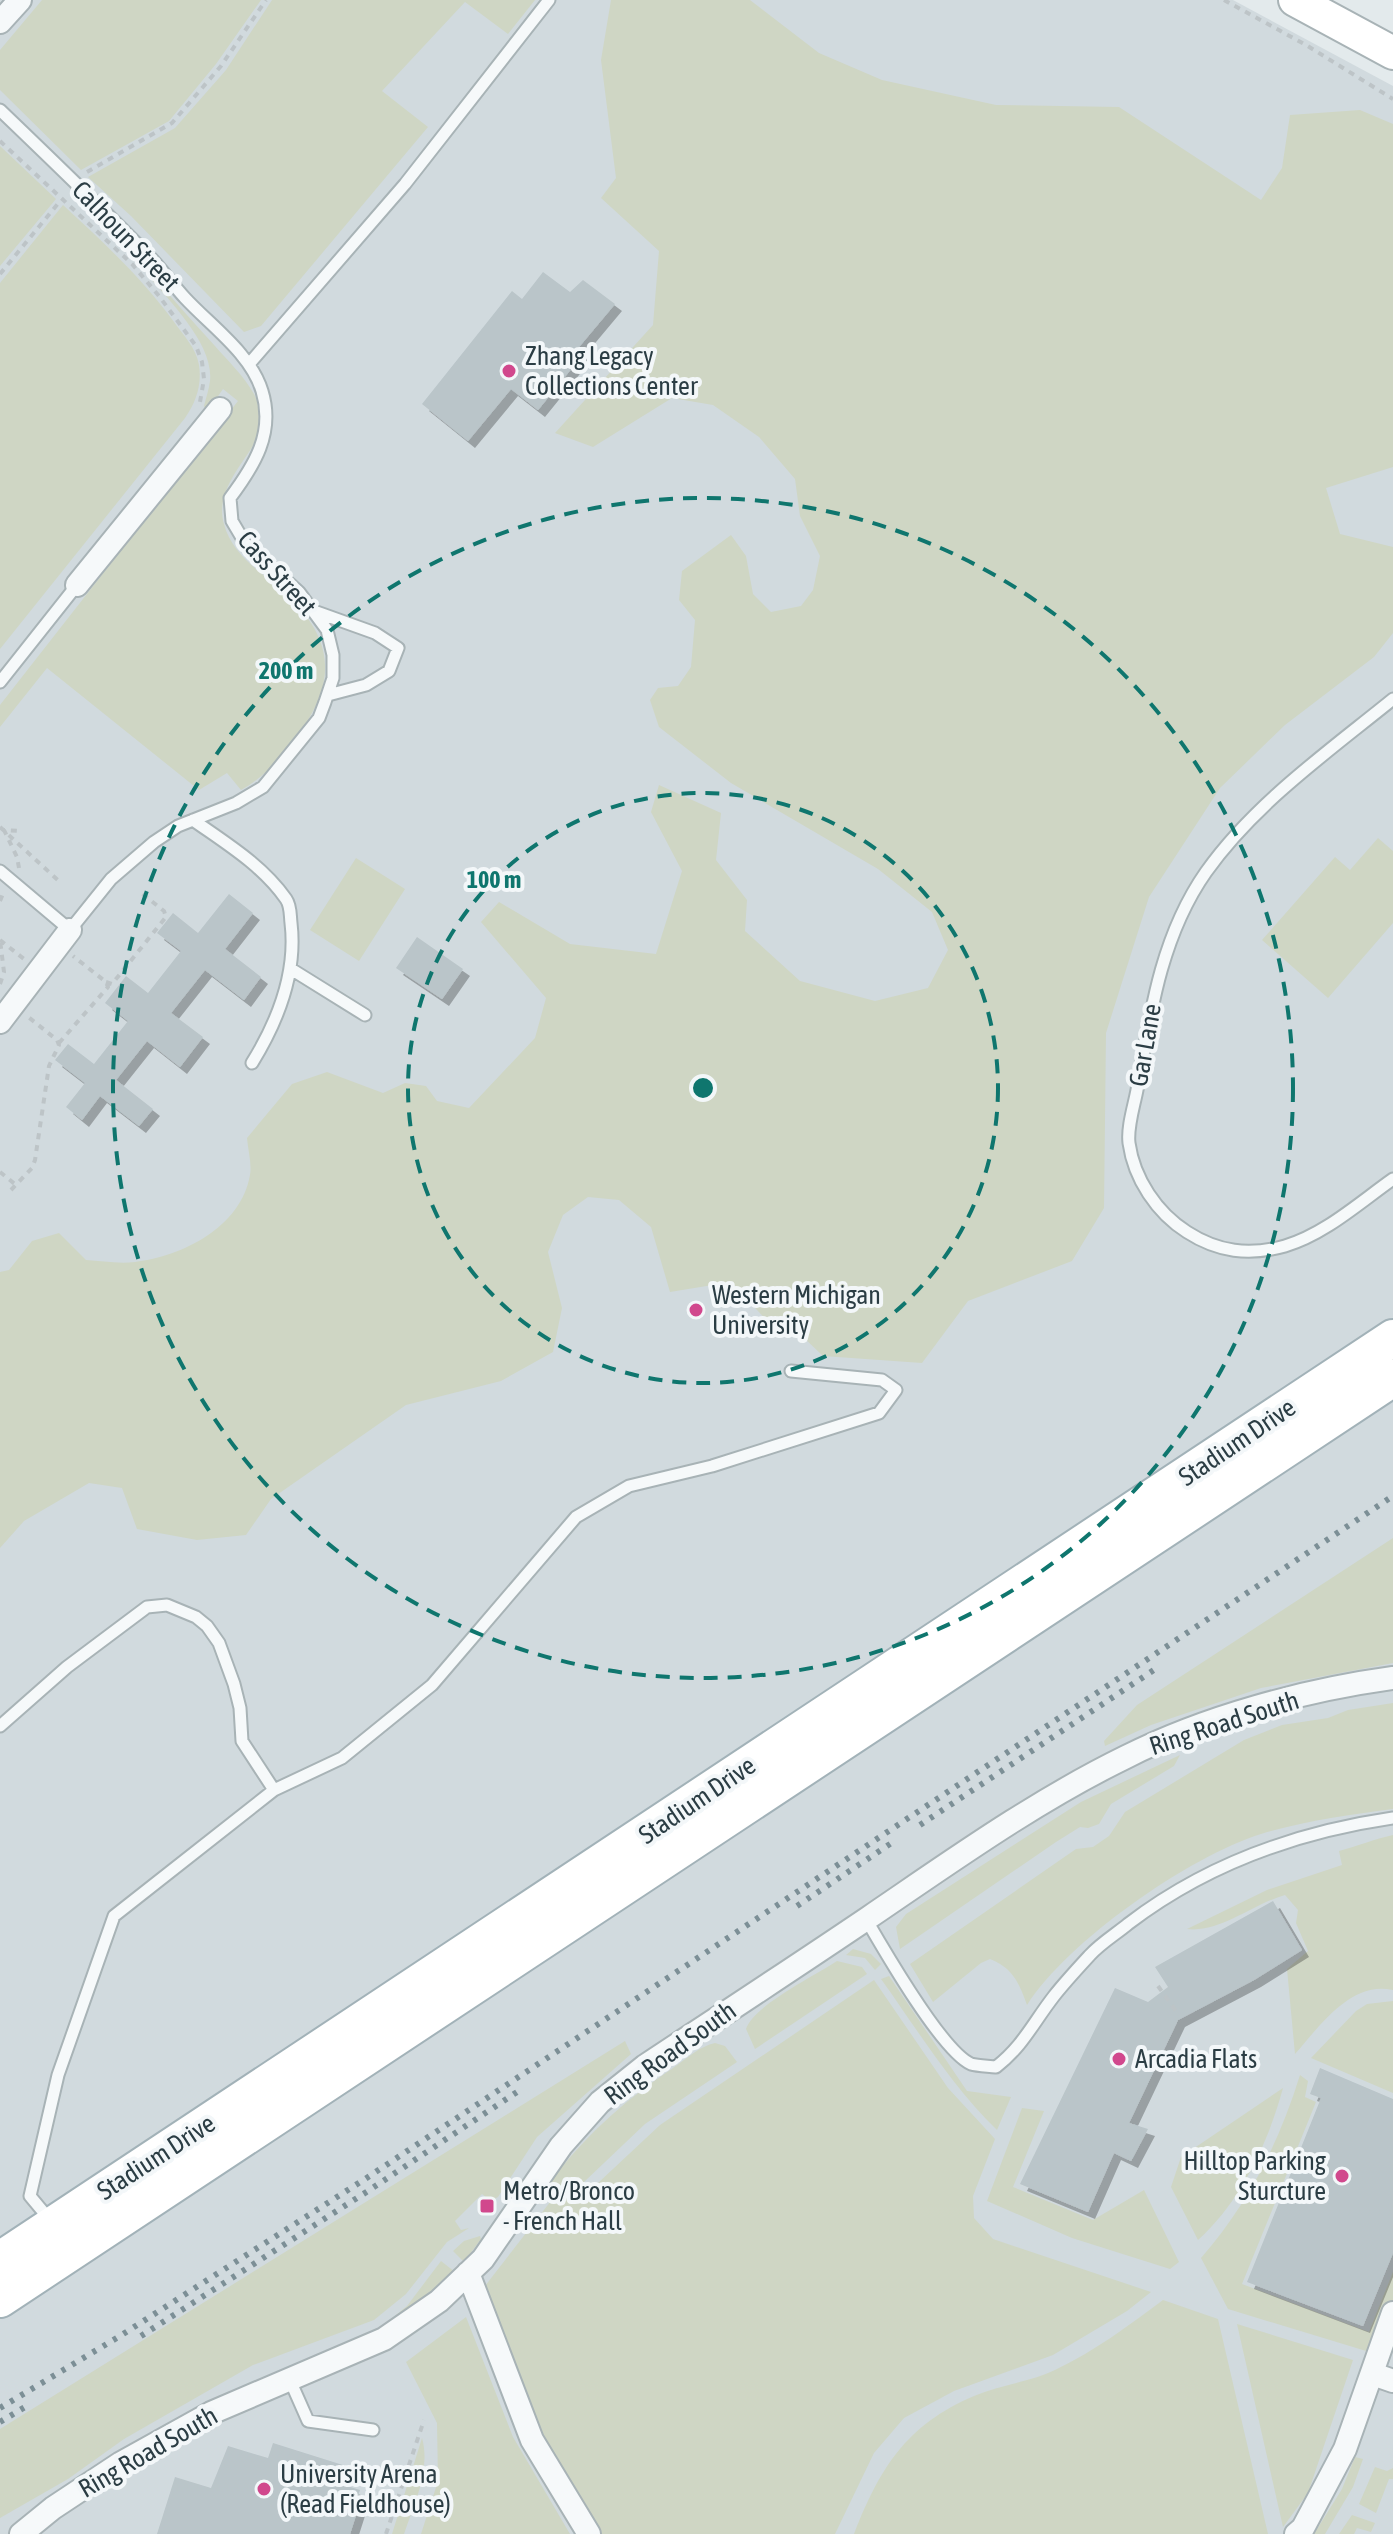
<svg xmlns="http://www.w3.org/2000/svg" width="1393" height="2534" font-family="'Asap Condensed',sans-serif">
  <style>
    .built { fill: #d1dade }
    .green { fill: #cfd6c4 }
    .building { fill: #bac5c9; filter: url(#shadow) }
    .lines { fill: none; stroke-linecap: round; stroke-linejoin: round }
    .lane-casing { stroke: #a8b3b6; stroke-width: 15 }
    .street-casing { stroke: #a8b3b6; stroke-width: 26 }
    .secondary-casing { stroke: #a8b3b6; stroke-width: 36 }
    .primary-casing { stroke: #a2b2b8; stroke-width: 40 }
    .path { stroke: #bdc4c7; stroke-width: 4; stroke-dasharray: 6 6; stroke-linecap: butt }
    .lane { stroke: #f6f9fa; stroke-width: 11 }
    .street { stroke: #f6f9fa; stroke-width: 22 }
    .secondary { stroke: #fff; stroke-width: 32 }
    .primary { stroke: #fff; stroke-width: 36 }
    .rail { stroke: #7c8f96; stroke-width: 6; stroke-dasharray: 4 8; stroke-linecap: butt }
    .ring { fill: none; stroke: #0f766e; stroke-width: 4; stroke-dasharray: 14 10 }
    .poi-dot { fill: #d1488d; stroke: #f3f7f9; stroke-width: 3 }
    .labels { text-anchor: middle; stroke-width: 8; stroke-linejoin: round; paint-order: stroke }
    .street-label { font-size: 26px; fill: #2b3d44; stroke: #f3f7f9 }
    .poi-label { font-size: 26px; fill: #2b3d44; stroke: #f3f7f9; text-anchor: start }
    .centre { fill: #0f766e; stroke: #f3f7f9; stroke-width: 4 }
    .ring-label { font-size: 24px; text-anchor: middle; font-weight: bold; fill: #0f766e; stroke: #f3f7f9; stroke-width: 8; stroke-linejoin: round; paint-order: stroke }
  </style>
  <defs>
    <filter id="shadow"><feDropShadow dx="7" dy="7" stdDeviation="0" flood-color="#0004"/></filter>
  </defs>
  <rect width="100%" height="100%" fill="#e3eaec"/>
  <path class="built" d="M0,0H1233L1393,86V2534H0Z"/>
  <path class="green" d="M42,0H261L216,64L169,121L81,170L0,90V50Z
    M272,0H535L508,34L465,2L382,91L428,127L261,326L244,332L131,216L88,177L175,128L226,70Z
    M611,0H750L819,53L882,80L996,105L1119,107L1261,200L1282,168L1290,115L1360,110L1393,124V467L1326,488L1340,534L1393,547V633L1374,657L1285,725L1220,788L1149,897L1106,1033L1104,1208L1072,1261L968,1301L922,1363L823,1356L802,1336L770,1324L731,1282L670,1292L651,1227L619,1200L588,1197L563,1215L548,1252L562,1308L553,1352L501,1381L406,1405L271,1499L246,1535L197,1540L137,1529L122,1488L89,1483L24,1521L0,1548V1272L9,1270L32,1241L59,1233L86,1260C101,1261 119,1264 135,1262C183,1256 241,1227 250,1175C252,1164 248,1150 247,1138L292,1084L327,1072L383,1093L405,1083L426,1086L437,1101L469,1108L535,1038L546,998L481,922L499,902L570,944L656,954L682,871L651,812L659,785L721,813L716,860L747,900L745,931L800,981L875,1001L928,988L948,950L932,912L878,869L731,783L659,727L650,700L658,688L678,686L691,667L695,620L679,600L682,571L731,535L746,556L753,594L771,612L801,606L813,590L820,556L800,516L795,479L759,437L713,405L672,398L593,447L555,433L653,325L659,251L601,198L616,178L601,60Z
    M0,146L56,199L0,266Z
    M63,205C103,242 142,278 174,322C184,336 196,348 199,365C202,385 196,402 185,418L0,649V283Z
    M150,273C172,298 193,322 215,346C228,361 244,376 254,394C263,411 260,436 249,452C235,473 216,497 224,524C233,559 268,575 292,600C329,637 336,675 308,720C292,747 268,775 241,790L227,773L199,790L47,668L0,727V705L238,401L223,389L207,412L204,406C206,398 209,389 210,381C214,344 169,301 147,274Z
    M1378,838L1393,851V923L1328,998L1262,940L1335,857L1350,870Z
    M356,858L405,889L359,961L310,930Z
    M1393,1538V1663L1261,1688L1151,1725L1105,1746L1104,1741L1137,1705Z
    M1393,1703V1809C1349,1815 1303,1821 1261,1834C1188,1857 1068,1941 1027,2005C1019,1983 1013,1968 990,1959L981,1963L933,2002L910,1964L1076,1849L1093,1847L1109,1836L1125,1812L1244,1740L1282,1725L1328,1718L1348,1710Z
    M1180,1755L1174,1766L1111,1804L1099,1824L1088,1828L1080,1827L1056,1842L900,1949L896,1927L906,1914L1081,1802Z
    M1393,1835V1990C1351,1980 1319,2027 1295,2054L1287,1969L1308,1951L1296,1923L1298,1910L1285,1895C1253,1904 1220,1933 1187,1929L1267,1890L1342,1865L1339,1851C1358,1846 1374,1839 1393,1835Z
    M853,1949L871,1954L881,1964L875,1970L865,1958L846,1955Z
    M837,1961L862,1967L867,1974L755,2049L746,2029C753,2006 816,1975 837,1961Z
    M889,1976L967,2091L1011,2097L997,2130C950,2084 919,2032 881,1979Z
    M874,1980L948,2088L995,2139L973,2196L974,2218L993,2239L1151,2292L1127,2311L1053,2355L954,2391L904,2418L874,2453L835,2534H598L540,2437L485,2286L554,2197L579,2193L598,2183L660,2125Z
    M1393,2001V2093L1311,2058L1356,2011L1367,2004Z
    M625,2041L631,2054L537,2137L498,2197L491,2201L482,2194L455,2221L461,2230L469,2228L447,2242L406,2294L374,2320L253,2365L124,2439L68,2479L0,2518V2429Z
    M715,2043L725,2046L737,2062L645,2124L584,2182L544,2191C580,2140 622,2102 673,2068C686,2059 700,2046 715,2043Z
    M1300,2075L1308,2081L1305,2097L1316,2102L1242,2284L1369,2332L1393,2272V2308L1376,2354L1228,2309L1201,2258C1248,2204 1279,2143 1300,2075Z
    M1283,2088C1268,2143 1241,2201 1198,2240L1171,2187L1181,2157Z
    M1022,2108L1044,2111L1013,2187L1093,2220L1144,2190L1179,2262L1170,2269L1072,2238L987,2201Z
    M480,2236L481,2239L464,2262L453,2251L464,2241Z
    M441,2261L455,2272L427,2298L385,2324L407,2306Z
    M1163,2300L1218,2319L1268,2534H854C880,2468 906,2425 974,2396C1000,2385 1030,2382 1055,2370C1095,2351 1128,2326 1163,2300Z
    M466,2317L513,2437L570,2534H421L438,2481L437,2423L406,2362Z
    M1237,2324L1353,2360L1308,2493L1283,2527Z
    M422,2438C431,2470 414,2504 404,2534H392Z
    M1355,2457L1363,2459L1353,2487L1325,2534H1314L1342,2489Z
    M1375,2467L1387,2471L1393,2468V2479H1389L1376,2513L1359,2504Z
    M1352,2515L1375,2523L1371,2532L1357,2528L1354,2534H1339Z"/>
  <path class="building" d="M543,272L570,292L583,280L615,304L579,347L585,352L538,410L511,389L468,441L422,404L512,291L522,299Z
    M229,894L253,913L225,949L261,977L244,1000L205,970L171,1013L203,1037L180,1067L147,1041L116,1080L153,1109L139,1126L100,1096L82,1120L66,1107L85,1083L55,1060L68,1044L94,1064L128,1021L105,1003L126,976L148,993L181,951L157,933L173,913L198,933Z
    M417,937L463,969L442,999L396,968Z
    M1273,1901L1302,1950L1254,1980L1178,2020L1129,2123L1148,2129L1131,2161L1114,2153L1088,2212L1020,2184L1115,1988L1148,2002L1168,1987L1155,1967Z
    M1320,2068L1393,2099V2253L1363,2326L1247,2282L1321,2098L1310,2094Z
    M273,2443L346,2466L341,2484L360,2490L354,2508L358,2509L350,2534H157L175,2477L211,2488L228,2446L268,2458Z"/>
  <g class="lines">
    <g class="lane-casing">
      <path id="lane" d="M0,110C50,158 100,206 149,256C162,269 172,284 185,298C211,326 251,354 262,391C275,433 254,466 230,498L232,521L245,543L299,592L327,630L333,655V678L325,702L319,718L263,787L236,803L178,826L154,842L111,879L70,930L0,871
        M249,364L405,184L549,0
        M311,610L375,633L398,648L389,671L366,685L328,695
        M0,682L77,585
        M1393,699C1329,751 1254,804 1206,872C1161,936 1150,1014 1137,1090C1134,1106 1127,1127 1129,1143C1134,1179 1157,1213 1187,1232C1218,1252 1249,1256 1285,1246C1325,1234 1359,1203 1393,1179
        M193,820C227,844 262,865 286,899C291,906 290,915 291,923C297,973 278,1021 252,1063
        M291,969L365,1015
        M0,1726L67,1667L147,1607L167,1605L196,1617L207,1626L219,1643L234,1684L240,1708L242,1741L274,1790L342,1758L432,1685L576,1517L629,1486L712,1466L879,1413L896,1390L882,1380L791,1371
        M866,1919C884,1950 942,2051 971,2064C978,2066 988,2066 996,2067C1023,2046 1033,2023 1054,1996C1065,1982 1078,1968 1090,1955C1101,1943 1116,1934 1128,1924C1205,1865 1297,1832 1393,1818
        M50,2220L30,2196L58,2075L114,1916L274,1790
        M289,2378L308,2421L373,2430"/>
    </g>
    <g class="street-casing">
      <path id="street" d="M0,22L20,0
        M77,585L220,409
        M0,1022L70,930
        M468,2273L532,2440L589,2534
        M1373,2374L1393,2381
        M21,2534L53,2508L121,2463L211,2413L384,2339L439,2301L483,2259L561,2146L600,2102L645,2066C719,2017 794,1968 868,1918C952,1861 1034,1802 1126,1757C1205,1717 1305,1690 1393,1678
        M1296,2534L1303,2528L1345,2449L1393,2313"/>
    </g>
    <g class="secondary-casing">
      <path id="secondary" d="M1295,0L1393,53"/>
    </g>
    <g class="primary-casing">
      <path id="primary" d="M0,2260L1393,1338
        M0,2299L1393,1378"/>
    </g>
    <path class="path" d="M1224,0L1306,45L1393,99
      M0,141L132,264L159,296L196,346L202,362L204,379L200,402
      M87,172L172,123L221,66L266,0
      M0,274L61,200
      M0,827L61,883
      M19,868L17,857L4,830L20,831
      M0,901L4,891
      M0,940L24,959
      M106,982L112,984L166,917L164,911L139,891
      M0,984L4,972L0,940
      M59,1043L108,987L106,982L73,956
      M0,1172L16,1185
      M11,1190L32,1168L35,1160L49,1066L59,1045L57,1040L27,1016
      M1158,1986L1176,2011
      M386,2534L424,2420"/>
    <use href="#lane" class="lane"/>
    <use href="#street" class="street"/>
    <use href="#secondary" class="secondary"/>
    <use href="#primary" class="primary"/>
    <path class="rail" d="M920,1825L1157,1668
      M797,1906L893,1842
      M141,2336L368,2191L520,2090
      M0,2408L120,2336L365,2179L1393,1496
      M0,2422L25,2407"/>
  </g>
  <g class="ring">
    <circle cx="703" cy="1088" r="295"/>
    <circle cx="703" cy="1088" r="590"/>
  </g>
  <g class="poi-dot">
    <circle cx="509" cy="371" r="8"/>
    <circle cx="696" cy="1310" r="8"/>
    <circle cx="1119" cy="2059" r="8"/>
    <circle cx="1342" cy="2176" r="8"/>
    <rect x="479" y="2198" width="16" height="16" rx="4"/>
    <circle cx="264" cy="2489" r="8"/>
  </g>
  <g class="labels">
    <g class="street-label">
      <text transform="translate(126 236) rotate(46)" y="9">Calhoun Street</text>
      <text transform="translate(277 573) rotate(48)" y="9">Cass Street</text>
      <text transform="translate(1145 1045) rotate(-80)" y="9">Gar Lane</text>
      <text transform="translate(1237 1442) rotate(-34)" y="9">Stadium Drive</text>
      <text transform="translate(1224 1723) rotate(-18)" y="9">Ring Road South</text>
      <text transform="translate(697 1800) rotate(-34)" y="9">Stadium Drive</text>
      <text transform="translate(670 2053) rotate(-36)" y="9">Ring Road South</text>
      <text transform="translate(156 2157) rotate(-33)" y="9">Stadium Drive</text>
      <text transform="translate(148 2452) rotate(-30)" y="9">Ring Road South</text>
    </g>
    <g class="poi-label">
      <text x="525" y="365">Zhang Legacy<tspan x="525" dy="30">Collections Center</tspan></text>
      <text x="712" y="1304">Western Michigan<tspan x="712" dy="30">University</tspan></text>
      <text x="1135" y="2068">Arcadia Flats</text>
      <text x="1326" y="2170" text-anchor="end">Hilltop Parking<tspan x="1326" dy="30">Sturcture</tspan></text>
      <text x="503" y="2200">Metro/Bronco<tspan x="503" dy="30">- French Hall</tspan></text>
      <text x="280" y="2483">University Arena<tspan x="280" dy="30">(Read Fieldhouse)</tspan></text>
    </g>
  </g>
  <circle cx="703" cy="1088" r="12" class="centre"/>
  <g class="ring-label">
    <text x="286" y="679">200 m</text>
    <text x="494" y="888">100 m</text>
  </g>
</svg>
